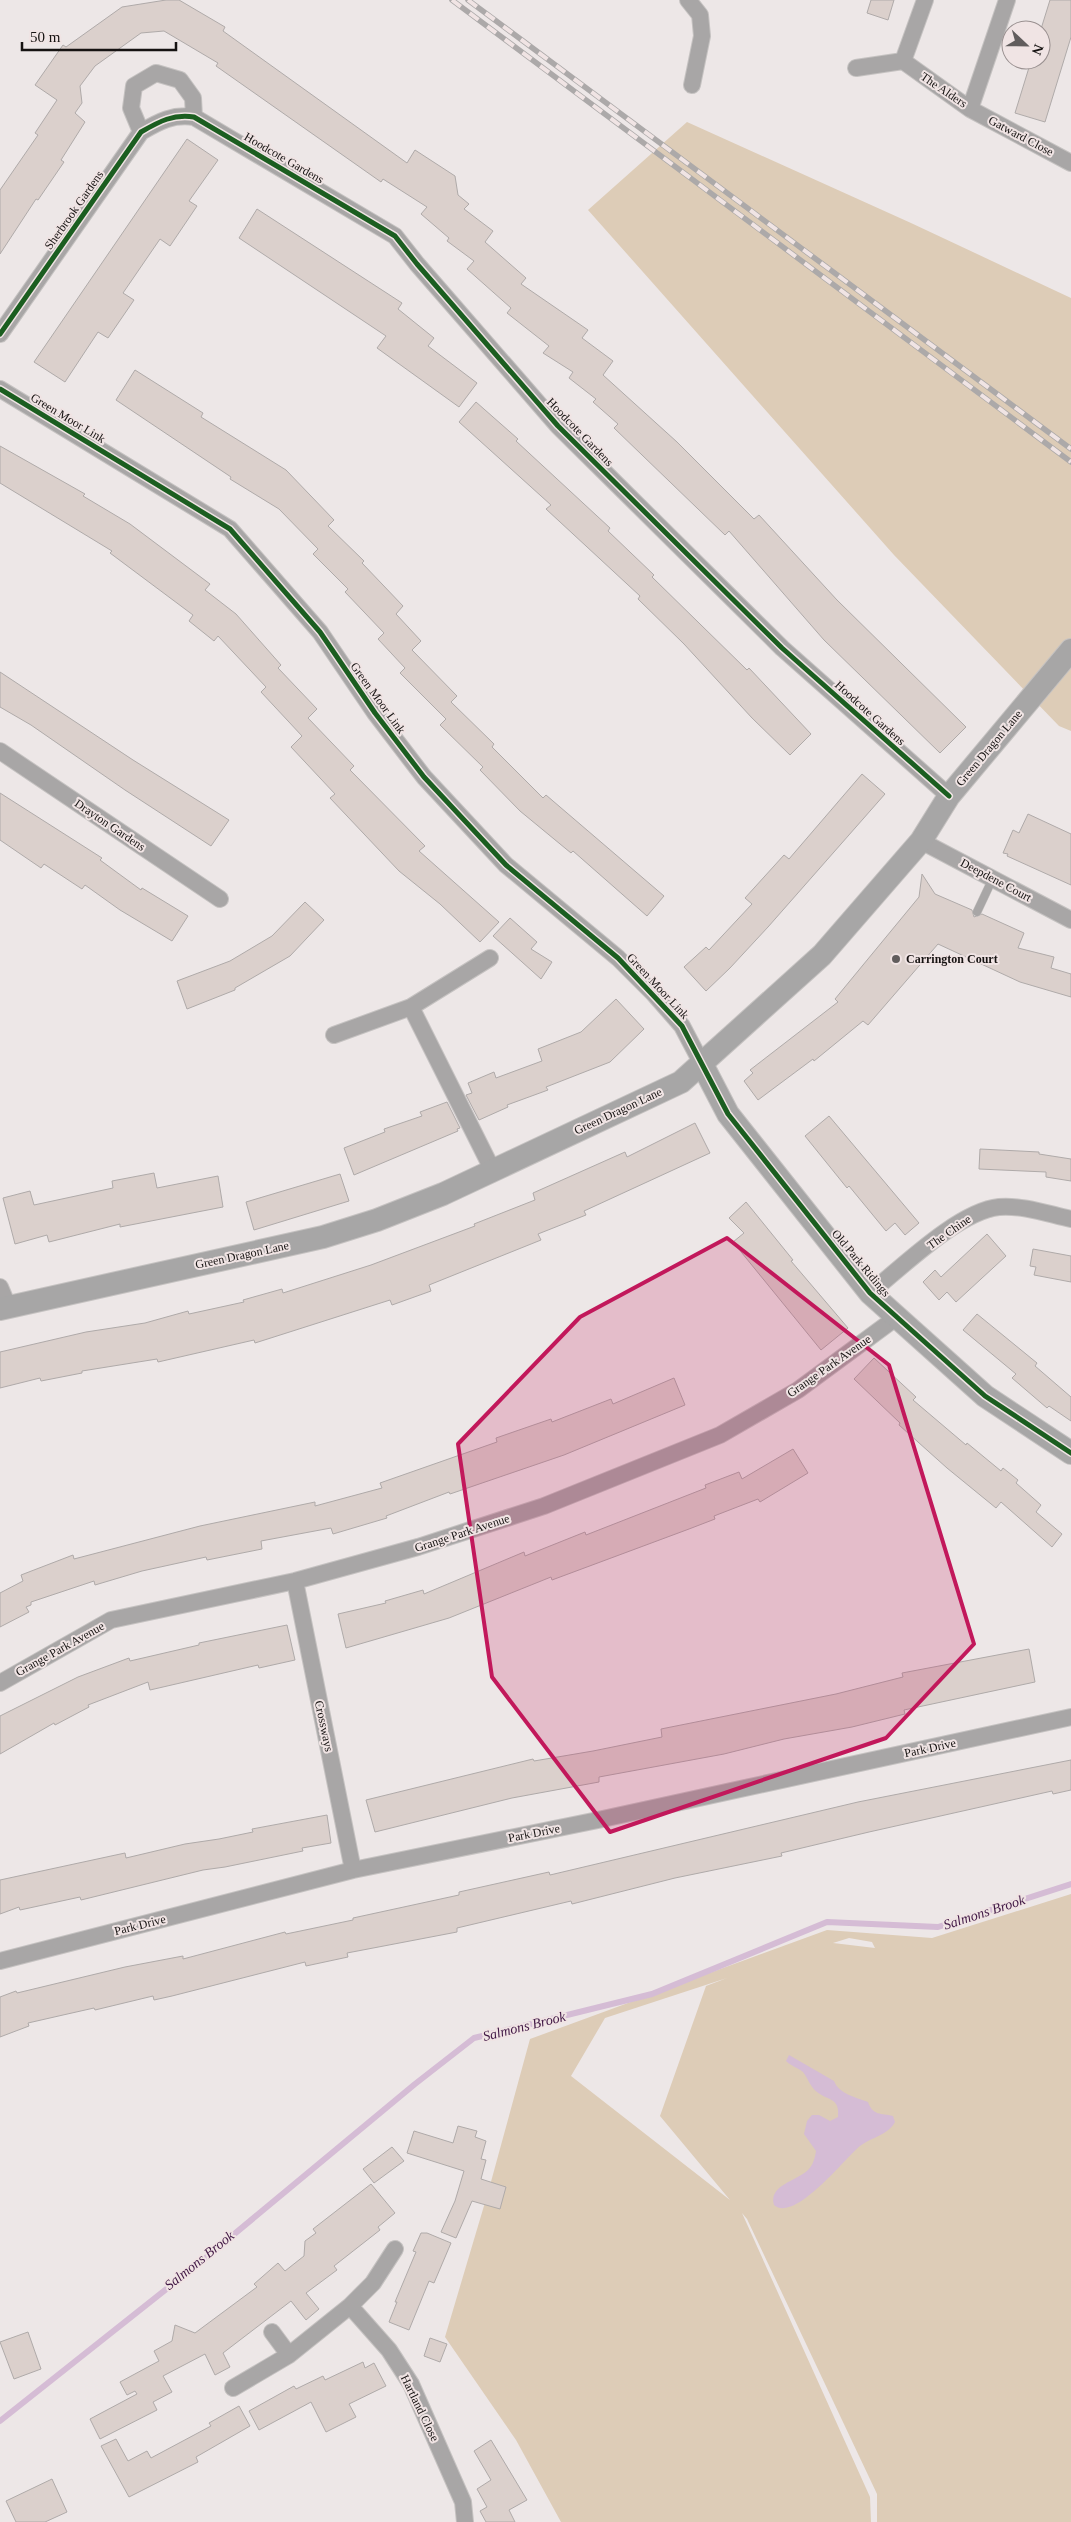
<svg xmlns="http://www.w3.org/2000/svg" width="1071" height="2522" font-family="'Times New Roman',serif">
  <style>
    .green { fill: #ddccb7; fill-rule: evenodd }
    .water { fill: #d5bcd5 }
    .lines { fill: none; stroke-linecap: round; stroke-linejoin: round }
    .stream { stroke: #d5bcd5; stroke-width: 6 }
    .building { fill: #dbd0cc; stroke: #afaaa9 }
    .lane-casing { stroke: #c5c2c1; stroke-width: 9 }
    .street-casing { stroke: #c5c2c1; stroke-width: 18 }
    .secondary-casing { stroke: #c5c2c1; stroke-width: 24 }
    .lane { stroke: #a8a6a6; stroke-width: 8 }
    .street { stroke: #a8a6a6; stroke-width: 16 }
    .secondary { stroke: #a7a6a6; stroke-width: 22 }
    .rail-casing { stroke: #aca9a9; stroke-width: 5.5 }
    .rail { stroke: #f0e4e4; stroke-width: 4; stroke-dasharray: 11; stroke-linecap: butt }
    .cycleway-casing { stroke: #f0e4e4; stroke-width: 8 }
    .cycleway { stroke: #1b5e20; stroke-width: 5 }
    .marked { fill: #c2185b; fill-opacity: 0.2; stroke: #c2185b; stroke-width: 4; stroke-linejoin: round }
    .poi-dot { fill: #615d5d; stroke: #f0e4e4; stroke-width: 2 }
    .labels { text-anchor: middle; stroke-width: 4; stroke-linejoin: round; paint-order: stroke }
    .street-label { font-size: 12px; fill: #161312; stroke: #f0e4e4 }
    .poi-label { font-size: 12px; font-weight: bold; fill: #161312; stroke: #f0e4e4; text-anchor: start }
    .water-label { font-size: 14px; font-style: italic; fill: #411845; stroke: #f0e4e4 }
  </style>
  <rect width="100%" height="100%" fill="#ede7e7"/>
  <path class="green" d="M687,122L911,223L1071,298V731L1059,726L894,555L588,210Z
    M1071,1894V2522H877V2494L747,2219L742,2213L870,2497L871,2522H561L516,2440L445,2337L489,2189L530,2039L827,1930L932,1938ZM849,1938L872,1942L875,1948L833,1943ZM727,1978L706,1986L660,2116L730,2200L571,2076L605,2018Z"/>
  <path class="water" d="M789,2055L834,2081C839,2094 855,2097 868,2102C873,2116 881,2113 893,2116L895,2122C888,2135 872,2137 860,2146C845,2158 795,2223 774,2205C768,2185 797,2181 808,2170C813,2165 815,2158 816,2151L804,2134L807,2121L812,2115H819L830,2121L838,2117C840,2097 828,2101 817,2092C810,2087 808,2078 803,2072C798,2068 791,2066 786,2061Z"/>
  <g class="lines">
    <path class="stream" d="M0,2421L203,2260L415,2084L474,2038L652,1994L827,1922L938,1927L1071,1884"/>
  </g>
  <path class="building" d="M166,0H179L225,27L223,31L407,163L415,150L455,176L458,195L469,204L464,209L493,231L485,242L526,278L521,284L588,330L582,338L613,361L603,375L677,442L754,519L759,515L837,600L966,727L940,753L824,640L729,531L725,535L614,428L618,424L593,402L596,399L569,378L573,372L543,353L549,346L507,313L511,308L467,269L474,261L447,241L449,238L421,214L427,207L383,179L381,182L216,66L218,63L164,31L141,33L95,66L80,86L82,103L75,113L85,122L61,160L64,162L38,200L36,199L0,254V190L38,135L35,133L57,100L35,85L63,45L66,47L122,7Z
    M871,0H894L888,20L867,13Z
    M1050,0H1071V37L1045,122L1015,113L1031,61L1041,63V29Z
    M187,139L218,160L189,201L197,206L170,246L160,239L123,293L134,300L108,338L98,332L65,382L34,362Z
    M257,209L402,303L398,309L434,338L428,346L477,383L459,407L377,348L386,336L239,238Z
    M135,370L203,413L201,417L286,470L334,520L328,526L364,561L362,563L403,606L396,614L421,641L412,650L457,696L451,702L494,744L492,747L543,798L546,795L664,896L647,916L573,851L571,853L520,811L480,770L483,767L440,725L446,719L400,673L405,668L378,639L384,633L345,592L348,589L313,554L318,549L279,509L230,479L231,477L116,400Z
    M476,402L518,439L516,441L610,528L608,531L654,575L652,577L747,670L749,668L811,734L790,755L752,718L684,644L638,599L640,596L546,509L551,505L459,422Z
    M0,446L85,494L83,496L130,524L210,584L205,590L236,614L281,665L278,668L317,709L308,718L354,766L350,770L425,846L419,851L499,922L480,942L440,904L399,871L330,798L335,794L291,747L302,736L261,692L266,687L218,636L214,641L189,621L193,615L110,553L112,551L0,483Z
    M0,672L133,760L229,820L211,846L125,790L31,725L0,707Z
    M862,774L885,794L768,927L730,968L706,991L684,967L706,947L709,950L752,904L745,898L784,855L789,859Z
    M0,793L102,858L100,860L141,890L142,888L188,916L172,941L120,910L85,885L82,889L44,864L41,868L0,840Z
    M1028,814L1071,834V885L1007,856L1008,854L1003,853L1013,830L1019,833Z
    M922,874L935,894L972,910L974,917L982,914L1024,933L1018,948L1054,957L1051,968L1071,974V997L1020,982L938,944L868,1025L863,1021L814,1061L813,1059L758,1100L744,1081L753,1073L750,1070L838,1002L835,999L919,897Z
    M305,902L324,920L290,956L235,988V990L187,1009L177,981L230,961L272,936Z
    M510,918L537,942L531,949L552,962L541,979L493,936Z
    M616,999L644,1029L610,1062L546,1087L548,1090L507,1105L508,1107L479,1120L466,1095L472,1093L468,1083L494,1072L496,1078L542,1061L538,1049L581,1032Z
    M447,1102L460,1128L457,1129L458,1131L354,1175L344,1148L385,1132L384,1129L422,1116L420,1112Z
    M829,1116L919,1223L905,1235L895,1223L886,1231L849,1186L847,1188L805,1136Z
    M695,1123L710,1153L584,1211L586,1215L538,1234L541,1240L429,1285L431,1291L392,1305L390,1300L255,1343L254,1340L158,1362L157,1359L82,1371V1373L41,1381L40,1378L0,1388V1352L86,1332L145,1323L188,1311L189,1314L244,1302L243,1300L282,1289L283,1293L371,1265L475,1226L474,1224L535,1200L533,1193L625,1152L627,1157Z
    M980,1149L1039,1152V1154L1071,1159V1181L1046,1177V1172L979,1169Z
    M154,1173L157,1188L218,1176L223,1207L120,1227V1224L49,1242L47,1235L15,1244L3,1198L30,1191L34,1205L113,1188L112,1181Z
    M340,1174L349,1201L254,1230L246,1202Z
    M746,1202L793,1260L791,1261L848,1328L821,1350L733,1242L744,1233L729,1218Z
    M987,1234L1006,1256L956,1302L947,1292L939,1300L923,1282L935,1270L941,1277Z
    M1033,1249L1071,1256V1282L1034,1275L1036,1267L1030,1266Z
    M977,1314L1037,1363L1035,1366L1071,1397V1421L1049,1406L1047,1408L1012,1378L1016,1374L963,1330Z
    M874,1358L916,1397L913,1400L966,1445L967,1443L1001,1471L1003,1468L1018,1480L1016,1483L1041,1505L1036,1512L1062,1534L1052,1547L1001,1502L996,1508L947,1468L899,1425L900,1423L854,1379Z
    M674,1378L685,1405L564,1455L450,1494L449,1492L386,1516L387,1518L333,1534L331,1528L261,1541L262,1549L207,1560L206,1557L142,1571L95,1585L94,1581L31,1602V1605L26,1607L29,1612L0,1627V1593L23,1581L21,1575L73,1555L74,1559L200,1526L315,1502V1506L382,1488L380,1483L497,1442L496,1438L551,1419L552,1422L611,1399L613,1404Z
    M793,1449L808,1473L760,1502L758,1499L714,1516L715,1519L689,1529L552,1580L551,1577L449,1618L346,1648L338,1614L386,1603L385,1601L423,1590L424,1594L524,1552L525,1556L585,1532L586,1535L706,1488L705,1485L739,1472L742,1479Z
    M287,1625L295,1660L259,1668L258,1665L150,1690L148,1682L88,1705L89,1707L55,1725L54,1723L0,1754V1716L78,1677L129,1658L130,1661L199,1645V1643Z
    M1029,1649L1035,1682L904,1710L905,1714L852,1727L784,1739L724,1754L599,1777V1782L512,1798L375,1832L366,1800L533,1759L534,1761L593,1751L662,1737L661,1729L836,1694L903,1677L902,1673Z
    M1071,1760V1790L1053,1794L1052,1791L869,1832L781,1853L782,1856L675,1878L572,1904L571,1901L457,1928V1932L347,1953L348,1957L306,1966L305,1962L172,1996L154,2000L153,1996L95,2010L94,2008L63,2015L28,2023L29,2026L0,2037V1997L16,1991L17,1993L125,1967L183,1956V1959L285,1932L286,1934L353,1920V1918L459,1895V1892L549,1872L550,1875L858,1802Z
    M327,1815L331,1843L302,1848L303,1851L225,1867L203,1870L81,1900L80,1897L20,1910L19,1907L0,1914V1880L125,1853L126,1858L185,1844L219,1839L253,1832L252,1829Z
    M458,2126L477,2131L475,2137L486,2141L481,2159L486,2160L481,2179L506,2187L500,2209L472,2201L456,2238L441,2232L455,2201L464,2171L407,2153L414,2131L453,2143Z
    M392,2147L404,2161L374,2183L363,2169Z
    M371,2184L395,2213L378,2227L380,2230L334,2266L337,2270L306,2293L319,2309L306,2320L291,2301L223,2353L230,2367L215,2375L205,2354L163,2376L172,2392L153,2402L157,2410L100,2439L90,2419L137,2394L135,2391L127,2395L120,2382L159,2361L154,2351L172,2341L175,2325L195,2333L257,2287L254,2284L278,2263L285,2271L304,2256L305,2241L316,2233L313,2229Z
    M421,2233H427L451,2243L434,2283L429,2281L409,2330L389,2322L397,2302H395L416,2252L413,2251Z
    M28,2332L41,2369L14,2379L0,2342Z
    M430,2338L447,2344L440,2362L424,2356Z
    M363,2362L365,2368L374,2363L386,2386L349,2404L356,2417L326,2432L311,2402L259,2430L249,2411L294,2386L296,2389L323,2376L325,2380Z
    M239,2406L250,2426L196,2457L198,2462L129,2497L101,2446L116,2439L128,2461L147,2451L151,2458L211,2426L209,2423Z
    M491,2440L527,2500L509,2510L515,2522H486L480,2511L487,2507L477,2489L491,2480L474,2451Z
    M52,2479L67,2512L45,2522H16L6,2501Z"/>
  <g class="lines">
    <g class="lane-casing">
      <path id="lane" d="M977,912L993,878"/>
    </g>
    <g class="street-casing">
      <path id="street" d="M688,0L700,15L702,36L692,85
        M925,0L903,61L970,109L1007,0
        M856,68L903,61
        M970,109L1071,163
        M141,132L131,108L134,86L156,73L180,80L193,98L194,117
        M0,334L141,132C160,121 173,114 194,117L395,236L417,264L558,426L782,648L949,796
        M0,389L230,529L320,632L375,713L424,777L506,865L618,958L654,994L682,1026L702,1064
        M0,751L220,899
        M921,841L1071,920
        M411,1007L492,1169
        M334,1035L411,1007L490,958
        M0,1287L8,1306
        M870,1293C902,1267 959,1211 999,1207C1023,1205 1048,1214 1071,1219
        M295,1581L353,1870
        M0,1683L111,1620L295,1581L418,1547L544,1506L720,1435L798,1390L897,1317
        M0,1961L353,1870L598,1820L1071,1717
        M350,2306L389,2350L411,2384L463,2502L465,2522
        M272,2332L289,2355
        M233,2388L289,2355L350,2306L373,2283L395,2249"/>
    </g>
    <g class="secondary-casing">
      <path id="secondary" d="M702,1064L728,1114L870,1293L985,1396L1071,1453
        M0,1309L323,1237L377,1220L443,1194L681,1082L822,955L921,841L949,796L1071,650"/>
    </g>
    <use href="#lane" class="lane"/>
    <use href="#street" class="street"/>
    <use href="#secondary" class="secondary"/>
    <g class="rail-casing">
      <path id="rail" d="M452,0L1071,462
        M468,0L1071,449"/>
    </g>
    <use href="#rail" class="rail"/>
    <g class="cycleway-casing">
      <path id="cycleway" d="M0,334L141,132C160,121 173,114 194,117L395,236L417,264L558,426L782,648L949,796
        M0,389L230,529L320,632L375,713L424,777L506,865L618,958L682,1026L728,1114L870,1293L985,1396L1071,1453"/>
    </g>
    <use href="#cycleway" class="cycleway"/>
  </g>
  <path class="marked" d="M727,1238L889,1365L974,1644L886,1738L610,1832L492,1677L458,1444L580,1317Z"/>
  <circle class="poi-dot" cx="896" cy="959" r="5"/>
  <g class="labels">
    <g class="street-label">
      <text transform="translate(944 90) rotate(34)" y="4">The Alders</text>
      <text transform="translate(1021 136) rotate(28)" y="4">Gatward Close</text>
      <text transform="translate(284 158) rotate(30)" y="4">Hoodcote Gardens</text>
      <text transform="translate(74 210) rotate(-55)" y="4">Sherbrook Gardens</text>
      <text transform="translate(68 418) rotate(31)" y="4">Green Moor Link</text>
      <text transform="translate(580 432) rotate(46)" y="4">Hoodcote Gardens</text>
      <text transform="translate(378 698) rotate(54)" y="4">Green Moor Link</text>
      <text transform="translate(870 713) rotate(42)" y="4">Hoodcote Gardens</text>
      <text transform="translate(989 748) rotate(-50)" y="4">Green Dragon Lane</text>
      <text transform="translate(110 825) rotate(34)" y="4">Drayton Gardens</text>
      <text transform="translate(996 880) rotate(28)" y="4">Deepdene Court</text>
      <text transform="translate(658 986) rotate(47)" y="4">Green Moor Link</text>
      <text transform="translate(618 1111) rotate(-25)" y="4">Green Dragon Lane</text>
      <text transform="translate(949 1232) rotate(-35)" y="4">The Chine</text>
      <text transform="translate(242 1255) rotate(-12)" y="4">Green Dragon Lane</text>
      <text transform="translate(861 1263) rotate(50)" y="4">Old Park Ridings</text>
      <text transform="translate(829 1366) rotate(-35)" y="4">Grange Park Avenue</text>
      <text transform="translate(462 1533) rotate(-18)" y="4">Grange Park Avenue</text>
      <text transform="translate(60 1649) rotate(-29)" y="4">Grange Park Avenue</text>
      <text transform="translate(324 1726) rotate(78)" y="4">Crossways</text>
      <text transform="translate(930 1748) rotate(-12)" y="4">Park Drive</text>
      <text transform="translate(534 1833) rotate(-11)" y="4">Park Drive</text>
      <text transform="translate(140 1925) rotate(-14)" y="4">Park Drive</text>
      <text transform="translate(420 2408) rotate(64)" y="4">Hartland Close</text>
    </g>
    <g class="poi-label">
      <text x="906" y="963">Carrington Court</text>
    </g>
    <g class="water-label">
      <text transform="translate(984 1912) rotate(-18)" y="5">Salmons Brook</text>
      <text transform="translate(524 2026) rotate(-14)" y="5">Salmons Brook</text>
      <text transform="translate(199 2260) rotate(-39)" y="5">Salmons Brook</text>
    </g>
  </g>
  <g transform="translate(1026 45) rotate(112)"><circle r="24" fill="#f0e4e4" stroke="#999090"/>
  <path d="M0-4L9 19L0 12L-9 19Z" fill="#615d5d"/>
  <text y="-8" font-size="14" font-weight="bold" text-anchor="middle" fill="#161312">N</text>
  </g>
  <path d="M22 42v8h154v-8" fill="none" stroke="#161312" stroke-width="2.5"/>
  <text x="30" y="42" font-size="15" fill="#161312" stroke="#f0e4e4" stroke-width="4" paint-order="stroke">50 m</text>
</svg>
